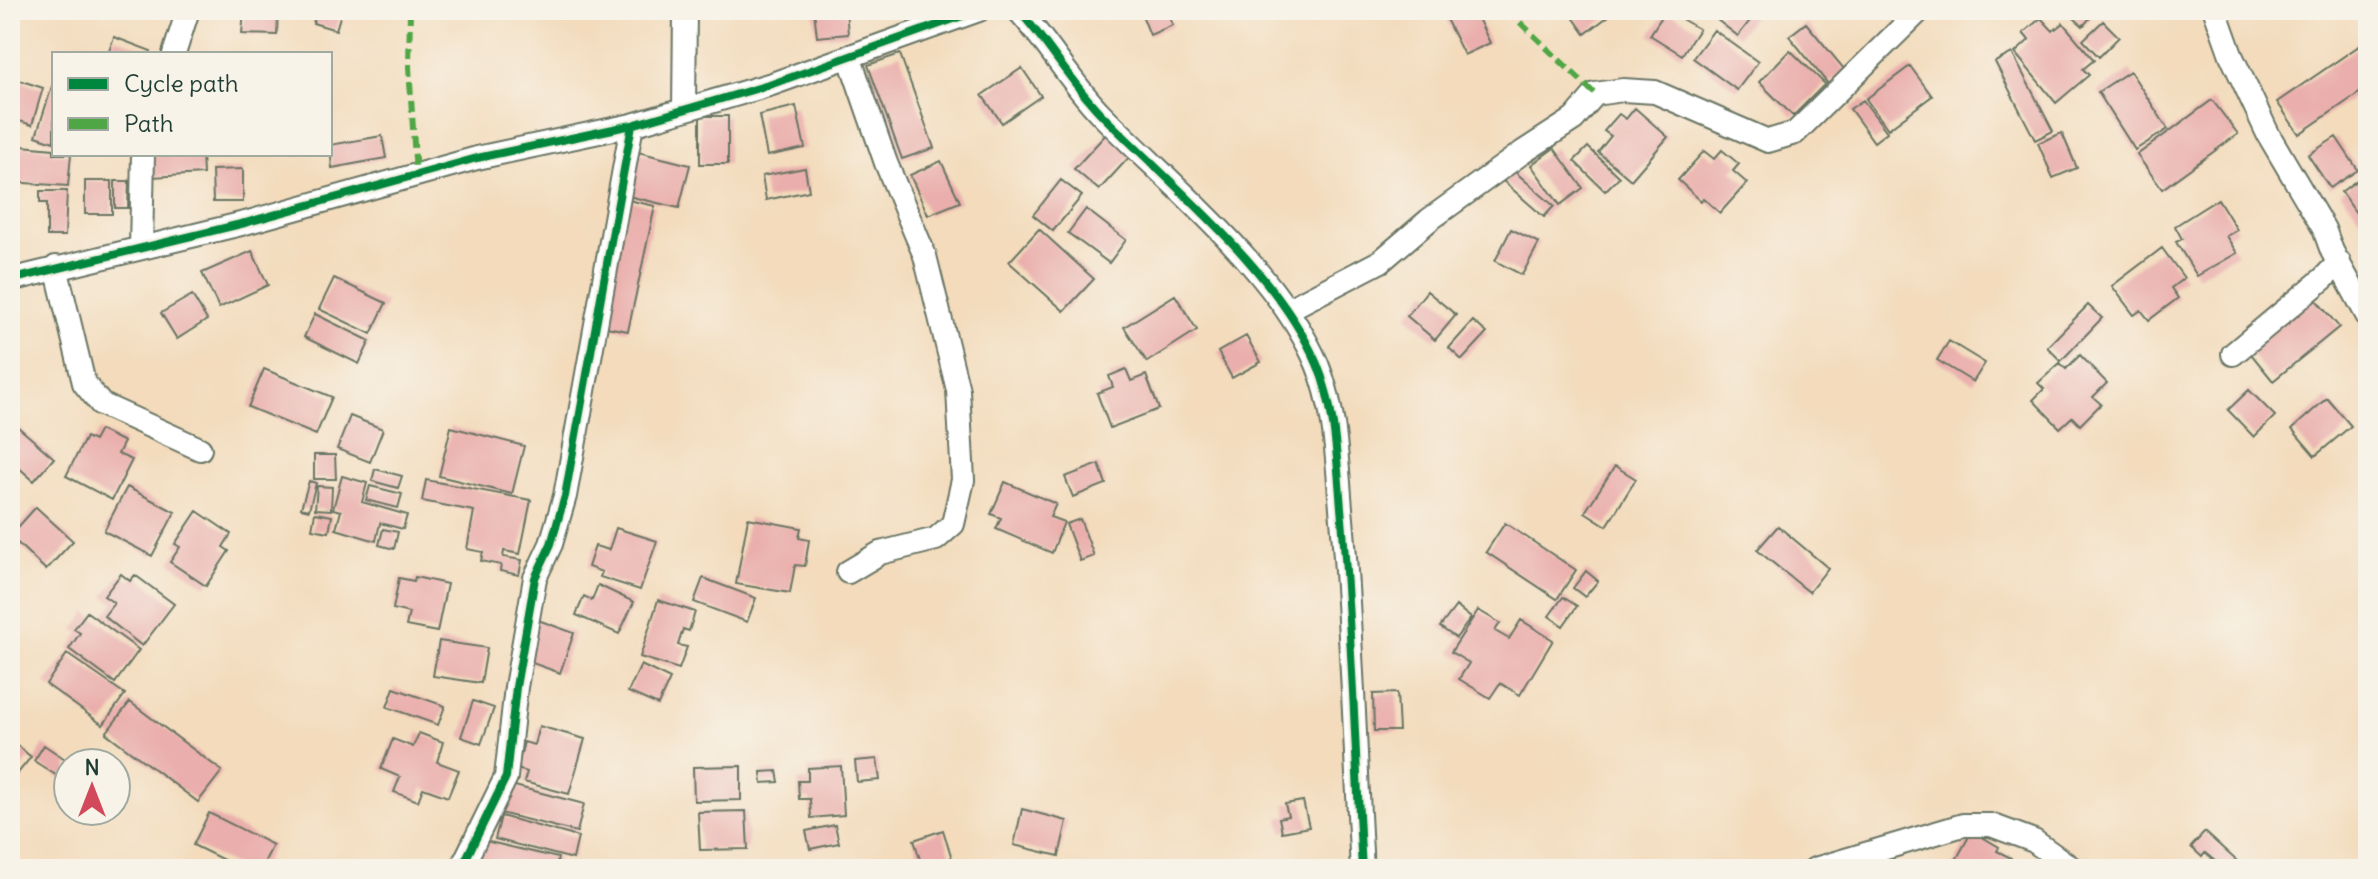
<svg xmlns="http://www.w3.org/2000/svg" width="2378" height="879" font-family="Delius,sans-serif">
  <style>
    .building { fill: #eaafac }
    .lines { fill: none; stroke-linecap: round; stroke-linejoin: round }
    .street-casing { stroke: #697464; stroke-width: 26 }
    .street { stroke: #fff; stroke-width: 22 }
    .quiet { stroke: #4fa644; stroke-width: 6; stroke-dasharray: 12 6; stroke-linecap: butt }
    .cycleway-casing { stroke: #f7f3e8; stroke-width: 13 }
    .cycleway { stroke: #00873e; stroke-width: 8 }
  </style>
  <rect width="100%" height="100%" fill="#f7f3e8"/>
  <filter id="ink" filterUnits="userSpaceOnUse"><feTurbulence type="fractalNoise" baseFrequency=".0125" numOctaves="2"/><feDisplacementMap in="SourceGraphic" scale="16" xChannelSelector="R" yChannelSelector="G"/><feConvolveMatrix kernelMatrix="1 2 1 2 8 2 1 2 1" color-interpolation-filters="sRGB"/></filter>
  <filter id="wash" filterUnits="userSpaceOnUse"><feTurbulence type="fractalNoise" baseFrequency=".006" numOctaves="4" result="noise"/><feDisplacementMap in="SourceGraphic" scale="32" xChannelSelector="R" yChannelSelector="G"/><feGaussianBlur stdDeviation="1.8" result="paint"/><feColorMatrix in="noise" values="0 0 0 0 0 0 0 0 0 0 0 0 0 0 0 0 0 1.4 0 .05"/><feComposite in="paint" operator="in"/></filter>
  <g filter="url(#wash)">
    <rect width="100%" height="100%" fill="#f3dbbc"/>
    <g id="blocks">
      <path class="building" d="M244,10H278L277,35L242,34Z
        M317,10H342L336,30L313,23Z
        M814,10H846L848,34L817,37Z
        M1140,10H1178L1168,14L1173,25L1150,35Z
        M1449,10H1474L1490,43L1464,55L1443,13Z
        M1568,10H1607L1610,15L1585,34Z
        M1666,10L1699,29L1682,55L1650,35Z
        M1723,10H1758L1738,36L1716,19Z
        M2065,10H2097L2083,26Z
        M2041,18L2053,31L2063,23L2094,60L2083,69L2089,75L2056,103L2015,53L2029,40L2023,33Z
        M2103,21L2119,37L2099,57L2083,40Z
        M1806,23L1845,70L1828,84L1789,36Z
        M1714,30L1758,62L1737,90L1693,58Z
        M114,37L151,51L150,54H108Z
        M2359,46L2368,59V87L2299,134L2277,102Z
        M1790,50L1825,84L1793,116L1759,82Z
        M2012,53L2053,131L2035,140L1995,62Z
        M900,54L934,148L902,159L868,65Z
        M1910,66L1932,96L1888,129L1866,99Z
        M1022,68L1041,96L1002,123L982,95Z
        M2130,71L2168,129L2135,150L2098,92Z
        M10,77L43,88L32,125L10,118Z
        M54,80V142L36,136Z
        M1863,100L1887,132L1874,142L1850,109Z
        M2212,100L2238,134L2162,189L2137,155Z
        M796,106L805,148L767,156L759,115Z
        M1635,108L1668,137L1631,180L1598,152L1611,136L1604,131L1619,114L1626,119Z
        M700,116H728V164H700Z
        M1108,132L1132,154L1099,190L1074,169Z
        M2062,133L2077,168L2053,178L2038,143Z
        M382,136L386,158L332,168L330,145Z
        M2336,137L2358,170L2330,188L2308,155Z
        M10,145L54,149V154H71L68,186L10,182Z
        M1588,147L1619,177L1605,191L1574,161Z
        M1554,148L1583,188L1560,205L1531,165Z
        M1722,150L1739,164L1733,171L1747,183L1720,213L1703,198L1701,201L1678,180L1704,151L1714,159Z
        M638,152L690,165L679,208L628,196Z
        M151,154H202L203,174L152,177Z
        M941,161L960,202L928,215L910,175Z
        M805,168L809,191L766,200L762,176Z
        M243,169V202H213L212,170Z
        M1513,170L1554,206L1544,217L1503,181Z
        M2368,172V221L2364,224L2341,192Z
        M1061,180L1082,196L1053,231L1033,215Z
        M85,181H112V214H85Z
        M115,181H129L128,208H115Z
        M40,191H67L65,236H47V203H40Z
        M2218,199L2237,230L2226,236L2237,253L2197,276L2176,242L2182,239L2175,226Z
        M628,200L655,206L628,331L601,326Z
        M1086,209L1126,240L1109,263L1068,233Z
        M1039,229L1094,279L1064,311L1009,262Z
        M1511,229L1539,243L1522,275L1495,261Z
        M2162,248L2184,278L2171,288L2178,298L2149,320L2141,310L2134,315L2112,286Z
        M252,251L268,285L219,308L202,273Z
        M334,278L386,303L371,334L319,309Z
        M1427,291L1456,315L1435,340L1407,316Z
        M192,295L207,320L177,339L161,313Z
        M1175,295L1197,330L1147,362L1124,327Z
        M2312,295L2339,327L2273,381L2247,349Z
        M2088,305L2102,318L2061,361L2047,347Z
        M315,314L370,341L359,364L304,337Z
        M1473,321L1487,333L1462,360L1449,348Z
        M1246,336L1261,362L1232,378L1218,352Z
        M1949,341L1985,363L1973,382L1937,360Z
        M2080,355L2107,383L2093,397L2101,404L2080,425L2072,417L2060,428L2033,400L2044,389L2038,383L2060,363L2066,369Z
        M264,369L332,397L316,435L248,407Z
        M1126,369L1131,381L1146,375L1159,409L1110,428L1097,393L1113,387L1109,376Z
        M2249,390L2275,416L2254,437L2228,410Z
        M2327,398L2351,426L2315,456L2292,429Z
        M350,416L383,429L370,462L337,449Z
        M10,420L54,458L34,481L10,460Z
        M451,427L524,446L512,494L439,476Z
        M100,430L124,442L118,454L132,460L112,500L66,476L86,437L94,441Z
        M314,455H335L336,479H314Z
        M1099,464L1106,484L1073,497L1065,477Z
        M1615,466L1636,479L1607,526L1585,512Z
        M375,469L402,476L398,488L372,481Z
        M342,476L367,483L362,502L407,515L403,529L380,523L376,541L336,529L341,511L333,509Z
        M426,480L531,500L520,554L504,551L503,557L522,560L519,575L500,571L501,565L481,561L483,552L467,549L474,511L422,501Z
        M309,481L316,483L309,510L301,508Z
        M1005,482L1056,504L1050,517L1064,522L1052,553L996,529L1001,518L991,514Z
        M317,486L332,487L331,510L315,509Z
        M370,486L402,494L398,508L366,500Z
        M127,487L175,512L152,556L104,531Z
        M36,507L73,541L46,570L10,536Z
        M197,511L231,534L223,547L229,551L206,586L170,562L180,547L175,544Z
        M315,513L332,516L329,532L312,529Z
        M748,518L801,528L799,538L809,540L805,566L795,565L790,593L736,584Z
        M1080,519L1094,556L1080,561L1066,524Z
        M1505,523L1576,570L1557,599L1486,552Z
        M1778,526L1828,568L1809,592L1757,550Z
        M616,528L657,541L640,590L600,577L602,572L588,567L595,546L609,550Z
        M383,529L398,532L394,549L379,545Z
        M1586,571L1598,581L1585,597L1573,588Z
        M121,574L130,581L135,575L174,604L142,646L104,616L114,603L104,596Z
        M415,577L447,584L437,632L406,626L409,613L393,609L399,578L414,581Z
        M703,578L756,598L747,622L694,602Z
        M598,585L634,602L619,634L576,615L584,596L592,600Z
        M1563,597L1577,606L1563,626L1549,616Z
        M658,600L695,612L689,631L683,629L678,645L687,647L679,669L640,657Z
        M1456,606L1471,618L1456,638L1440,627Z
        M1478,610L1500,623L1495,631L1509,639L1521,620L1553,640L1520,695L1500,683L1490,698L1459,679L1469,663L1451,652Z
        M87,612L139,650L115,683L69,649L80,633L74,629Z
        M538,620L574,633L560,673L524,660Z
        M439,641L487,648L481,683L433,676Z
        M67,654L125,694L103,725L46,684Z
        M641,665L670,679L658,705L628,692Z
        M394,688L445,706L438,725L387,707Z
        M1397,693L1399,731H1374L1373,694Z
        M473,701L494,708L481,744L461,737Z
        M130,702L222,771L198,802L106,733Z
        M539,726L585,739L569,794L524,782L527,772L517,769L524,742L534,745Z
        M419,733L443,742L437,762L459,770L448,797L423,788L418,801L394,792L400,777L381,769L393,739L413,747Z
        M17,745L31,757L10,783V754Z
        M44,745L68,761V783L34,761Z
        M877,759L880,780L857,782L855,761Z
        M741,766V800L694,801L693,767Z
        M841,766L844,815L811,818L810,799H799L798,781H808V768Z
        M777,771L779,782L762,783L761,772Z
        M507,784L584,804L577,832L500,813Z
        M1303,801L1309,827L1282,832L1279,818L1288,816L1285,804Z
        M1022,809L1067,821L1059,856L1014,845Z
        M746,811L748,849L700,850L698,812Z
        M209,813L273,845L261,869H242L193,845Z
        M501,816L578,837L573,859L495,839Z
        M835,825L839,843L810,849L806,831Z
        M943,830L955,868L923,869L914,840Z
        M1972,831L1999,847L1997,851L2011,858L2004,869H1951Z
        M2205,832L2238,862L2232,869H2216L2213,866L2216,862L2205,853L2202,857L2191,847Z
        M481,840L558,858L556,869H494L475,865Z"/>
    </g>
  </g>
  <g filter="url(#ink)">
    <use href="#blocks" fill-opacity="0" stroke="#697464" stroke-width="2"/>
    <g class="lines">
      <g class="street-casing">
        <path id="street" d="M1018,10C1048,42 1070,82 1101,114C1173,187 1276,269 1317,364C1337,412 1337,468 1342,519C1352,635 1355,752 1362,869
          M2215,10L2231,55L2268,134L2324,229L2332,251L2368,317
          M174,54L188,10
          M684,110L685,10
          M141,248L143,154
          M56,267L84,383L101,404L200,449
          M10,280L245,223L477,158L632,125L772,84L979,10
          M1287,310L1381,261L1429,220L1523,152L1574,119L1595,94L1623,90L1655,92L1768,141L1795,133L1920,10
          M2233,354L2324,278L2339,262
          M848,572L880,553L936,539L953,524L963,480L958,390L925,256L886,163L849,56
          M461,869L506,777L516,687L535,578L551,544L565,496L632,125
          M1815,869L1963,825H1991L2034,841L2073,869"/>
      </g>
      <use href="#street" class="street"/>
      <path class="quiet" d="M410,10L409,67L416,175
        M1507,10L1595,94"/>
      <g class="cycleway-casing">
        <path id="cycleway" d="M1018,10C1048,42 1070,82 1101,114C1173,187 1276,269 1317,364C1337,412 1337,468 1342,519C1352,635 1355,752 1362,869
          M10,280L245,223L477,158L632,125L772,84L979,10
          M461,869L506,777L516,687L535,578L551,544L565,496L632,125"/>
      </g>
      <use href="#cycleway" class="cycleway"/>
    </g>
  </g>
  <rect width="2378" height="879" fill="none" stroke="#f7f3e8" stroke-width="40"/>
  <rect x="52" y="52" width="280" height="104" fill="#f7f3e8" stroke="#a1aaa0" stroke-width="2"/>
  <rect x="68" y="78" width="40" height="12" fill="#00873e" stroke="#a1aaa0" stroke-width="2"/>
  <text x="124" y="92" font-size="24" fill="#1f3d34">Cycle path</text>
  <rect x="68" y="118" width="40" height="12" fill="#4fa644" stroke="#a1aaa0" stroke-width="2"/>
  <text x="124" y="132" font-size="24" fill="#1f3d34">Path</text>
  <g transform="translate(92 787)"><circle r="38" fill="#f7f3e8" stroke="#a1aaa0" stroke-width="2"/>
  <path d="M0-6L14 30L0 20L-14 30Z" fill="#d1495b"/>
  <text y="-12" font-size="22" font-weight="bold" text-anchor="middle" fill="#1f3d34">N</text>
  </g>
</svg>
